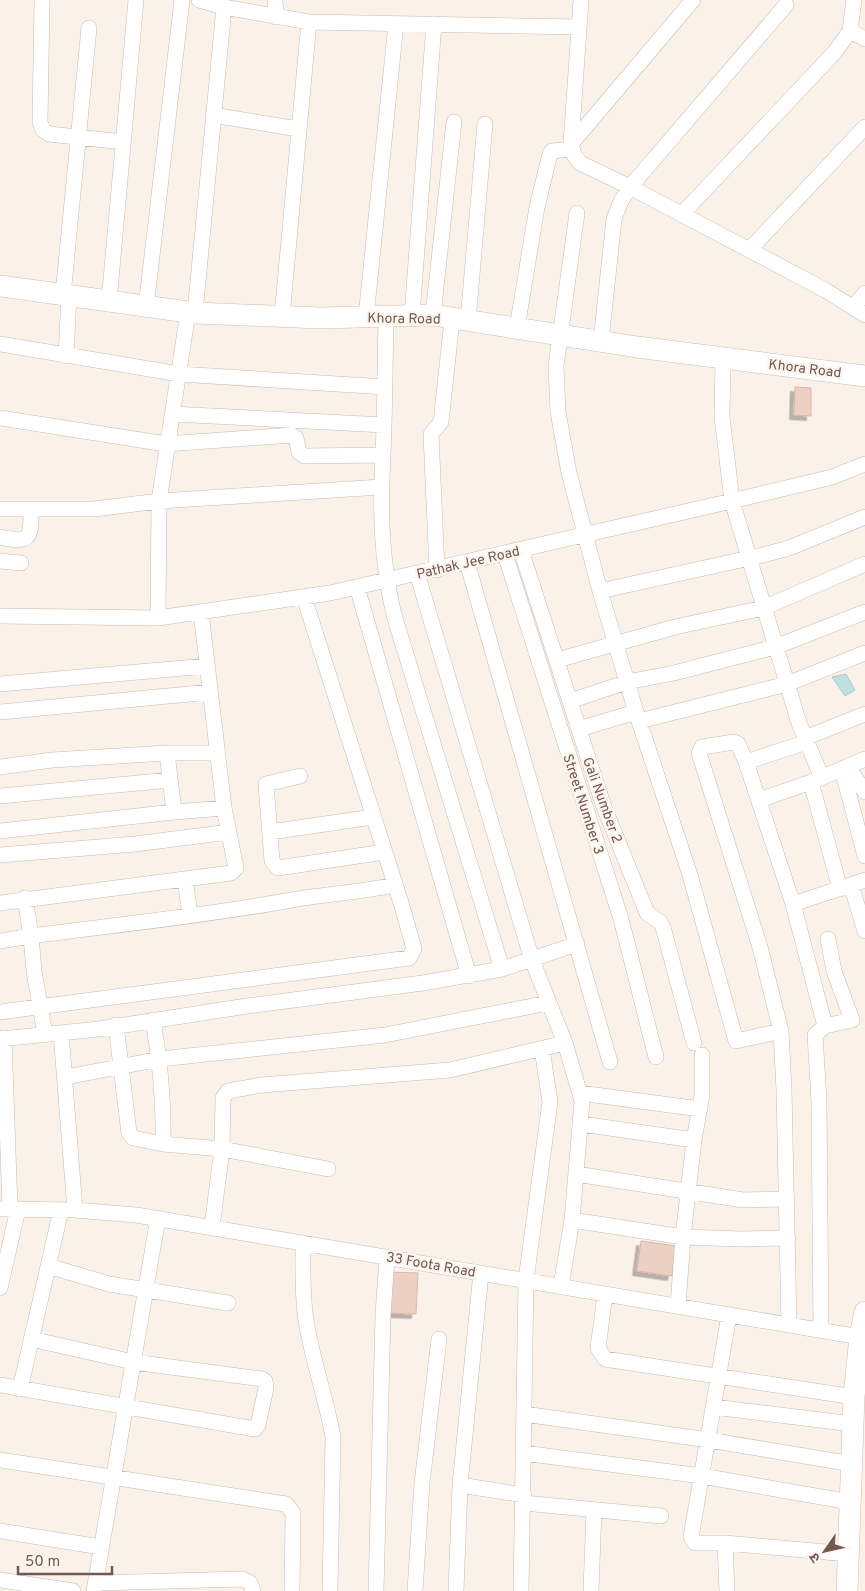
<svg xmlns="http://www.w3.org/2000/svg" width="865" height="1591" font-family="Overpass,'Noto Sans Devanagari',sans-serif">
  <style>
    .water { fill: #bfdfe1; stroke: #a7cfd1 }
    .building { fill: #ecd0c4; stroke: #dcb6a6; filter: url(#shadow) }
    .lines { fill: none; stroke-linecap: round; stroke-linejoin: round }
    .street-casing { stroke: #cab9b0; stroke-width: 16 }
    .secondary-casing { stroke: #cebbb1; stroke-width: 22 }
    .street { stroke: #fff; stroke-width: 15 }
    .secondary { stroke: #fff; stroke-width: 21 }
    .labels { text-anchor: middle; stroke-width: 5; stroke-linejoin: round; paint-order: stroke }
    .street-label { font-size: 14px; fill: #715850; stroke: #fdf6ef }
  </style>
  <defs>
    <filter id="shadow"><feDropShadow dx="-4.5" dy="4.5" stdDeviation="0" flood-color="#0004"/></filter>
  </defs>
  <rect width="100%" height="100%" fill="#faf2e9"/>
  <path class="water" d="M846,674L855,690L845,696L832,677Z"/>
  <path class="building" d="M795,387L811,388V416L794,415Z
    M641,1241L676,1246L672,1276L637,1271Z
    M390,1272L418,1273L416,1314L389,1313Z"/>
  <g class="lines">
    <g class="street-casing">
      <path id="street" d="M42,0L40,122L43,130L49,134L123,142
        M199,0L224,7L309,22L579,27
        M275,0L276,17
        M693,0L571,144L574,155L580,163L630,187L825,290L865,315
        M850,31L865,39
        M213,115L298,129
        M571,144L581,0
        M577,213L556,366L558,412L569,473L600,591L636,712L690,875L736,1041L781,1031
        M682,214L835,52L850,31L854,0
        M749,250L865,127
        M63,295L89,28
        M109,302L136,0
        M146,307L182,0
        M853,308L865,293
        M195,313L224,7
        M412,315L434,24
        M433,315L454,122
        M282,316L309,22
        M366,317L396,24
        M386,317C385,363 385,409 383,455C380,511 381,560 394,615L502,969
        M468,321L485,124
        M517,328L537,207L550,154L552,151L572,149
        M601,341L614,219L621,201L630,187L786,5
        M0,344L179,374L385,387
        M66,356L69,296
        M723,358L722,417L732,501L799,723L822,778
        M172,414L384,425
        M0,418L166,444L292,435L296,438L299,452L304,456L383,455
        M0,509H94L159,501L381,487
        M0,537C30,543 31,540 31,511
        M521,550L604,807L647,913L660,922L663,927L694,1043
        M505,554L621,919L656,1057
        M0,561L21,563
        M467,562L610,1062
        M437,570L431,434L441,422L452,320
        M417,573L532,960L565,1043L582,1101L572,1220L561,1286
        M357,587L469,976
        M600,591L763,555L789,548L865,517
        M0,616L158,618L330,593L732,501L832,477L865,464
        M158,618L159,501L188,312
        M557,660L675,627L763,608L865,564
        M0,684L207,666
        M570,701L627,682L674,673L775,647L865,612
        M0,712L210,692
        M639,721L787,684L865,653
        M579,729L636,712
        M805,738L865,714
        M807,742L746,762L793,904L825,1026
        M217,753H167L174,812L224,808
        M746,762L738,744L734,742L702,747L699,753L760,947L781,1031L784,1090L789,1325
        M0,767L52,760L167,753
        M848,767L865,792
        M842,769L865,856
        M300,776L266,784L272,861L278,868L384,852
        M811,782L840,889
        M0,796L170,780
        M759,800L811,782L865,759
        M0,831L174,812
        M270,832L373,817
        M0,855L135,844L229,832
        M851,885L865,931
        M0,903L185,879
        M793,904L865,880
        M190,915L185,879L231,873L236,868L224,808L201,612
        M0,941L31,936L25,898
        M0,1012L409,958L414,949L402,906L304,597
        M153,1020C160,1061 164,1102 163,1144
        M116,1025L129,1133L133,1138L163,1144L222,1149L328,1169
        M61,1033L75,1210
        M45,1035L34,971L31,936C116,925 202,916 286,901C323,894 357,893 394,885
        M4,1038L10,1209
        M0,1039L99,1029L247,1006L423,983L502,969L577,944
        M66,1077L160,1059L385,1035L548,1003
        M580,1093L700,1109
        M581,1124L694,1140
        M576,1174L743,1200L787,1199
        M0,1209L75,1210L136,1215L860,1337
        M572,1220L683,1237L741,1239L788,1238
        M212,1227L222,1149L223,1098L228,1091L262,1085L450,1070L565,1043
        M303,1243C303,1268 302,1295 306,1320C312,1360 326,1397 333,1437L330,1591
        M48,1266L109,1284L228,1303
        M0,1288L18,1209
        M605,1294L598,1348L605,1359L854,1397
        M678,1306L683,1237L694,1140L702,1095V1055
        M821,1330L819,1101L815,1035L825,1026L852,1020L834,971L828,939
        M0,1385L255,1429L258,1425L266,1388L265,1381L262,1379L133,1362L31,1339
        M20,1389L61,1210
        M714,1407L853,1424
        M524,1414L709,1440L852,1464
        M523,1453L702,1476L850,1502
        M0,1460L286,1504L293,1513L292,1591
        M460,1485L524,1495
        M524,1503L661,1516
        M0,1531L101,1547
        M725,1543L848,1554
        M0,1580L73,1591
        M95,1583L243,1579L250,1583L253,1591
        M94,1591L158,1218
        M376,1591L383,1315L387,1257
        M415,1591L422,1483L439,1339
        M456,1591L460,1485L481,1273
        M521,1591L526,1280L550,1102L542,1049
        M591,1591L594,1510
        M727,1591L725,1543H695L691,1537L729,1315"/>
    </g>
    <g class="secondary-casing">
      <path id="secondary" d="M0,286L195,313L320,318L433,315L637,347L865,376
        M847,1591L854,1397L860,1337L865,1312"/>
    </g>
    <use href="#street" class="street"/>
    <use href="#secondary" class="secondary"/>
  </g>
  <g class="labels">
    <g class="street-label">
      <text transform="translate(404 318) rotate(1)" y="5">Khora Road</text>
      <text transform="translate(805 368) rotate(7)" y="5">Khora Road</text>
      <text transform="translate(468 562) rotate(-13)" y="5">Pathak Jee Road</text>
      <text transform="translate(603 800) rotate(70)" y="5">Gali Number 2</text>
      <text transform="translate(584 804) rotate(72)" y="5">Street Number 3</text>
      <text transform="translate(431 1264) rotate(10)" y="5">33 Foota Road</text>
    </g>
  </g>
  <g transform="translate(825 1551) rotate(236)" stroke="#fdf6ef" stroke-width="4" paint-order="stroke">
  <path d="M0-4L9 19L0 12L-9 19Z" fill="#715850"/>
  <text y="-8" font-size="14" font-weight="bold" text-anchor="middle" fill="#715850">उ</text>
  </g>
  <path d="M18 1566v8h94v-8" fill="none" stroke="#715850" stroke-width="2.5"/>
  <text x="25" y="1566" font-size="15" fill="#715850" stroke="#fdf6ef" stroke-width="4" paint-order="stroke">50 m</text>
</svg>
